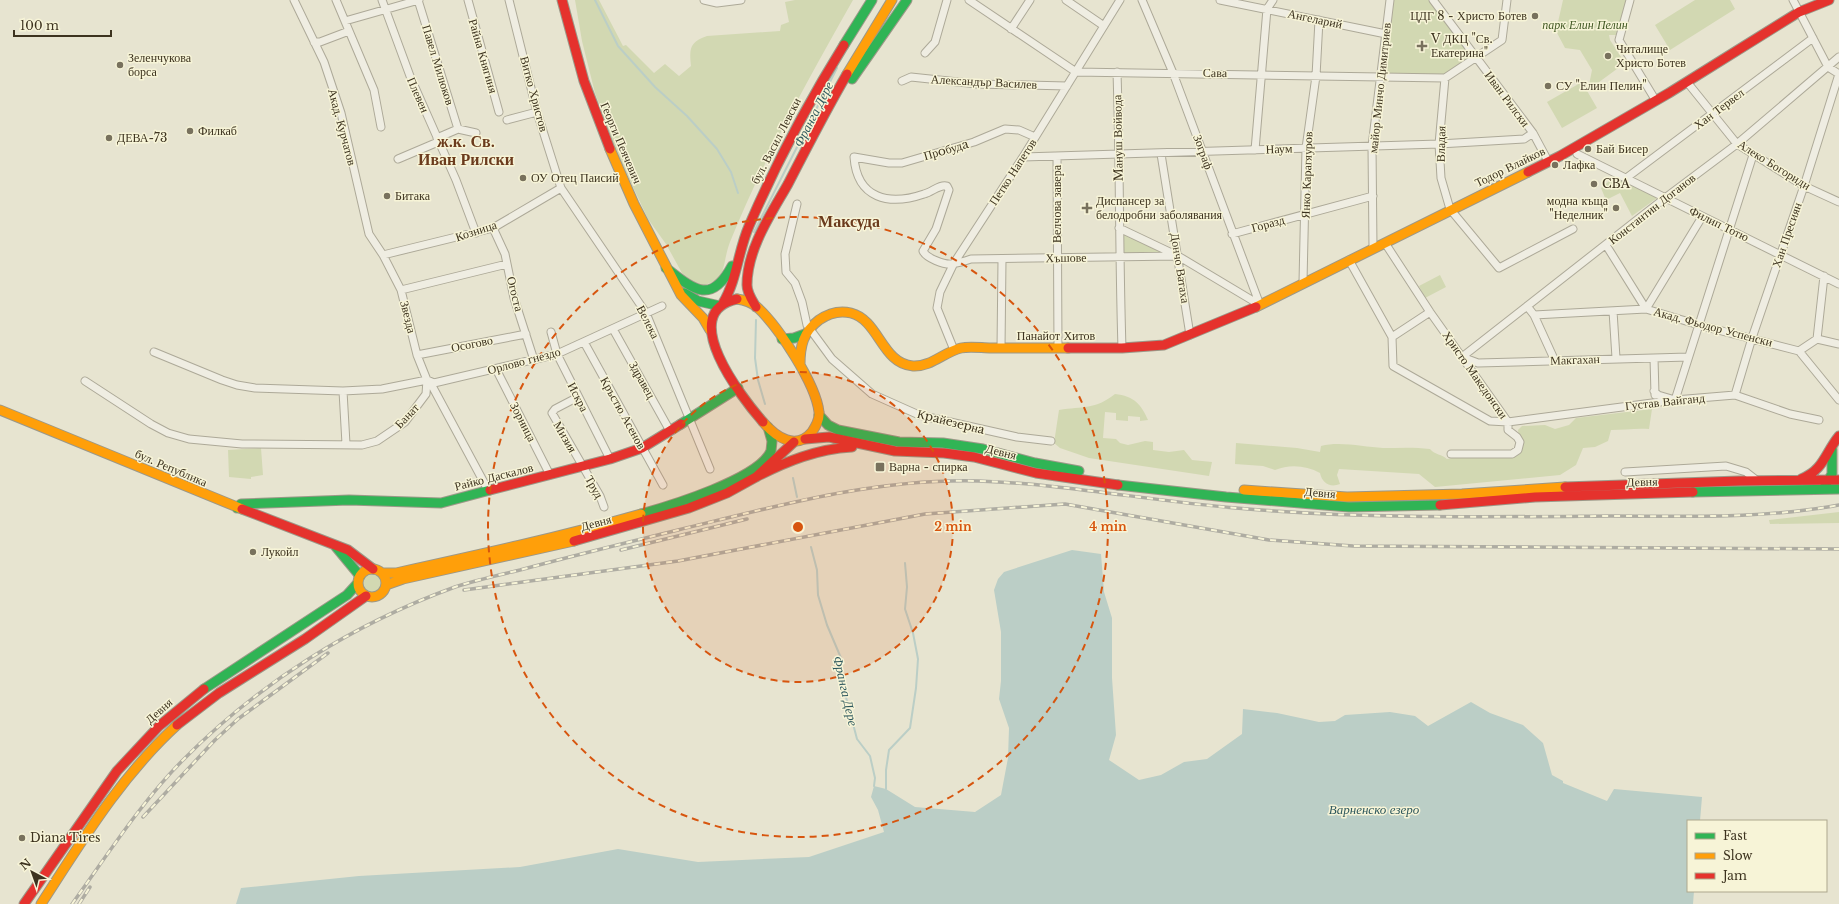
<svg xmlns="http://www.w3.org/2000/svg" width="1839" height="904" font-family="'Libre Baskerville',serif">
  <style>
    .green { fill: #d2d8b2 }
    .water { fill: #bbcec6 }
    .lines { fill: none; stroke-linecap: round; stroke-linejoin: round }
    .stream { stroke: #bbcec6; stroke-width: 2 }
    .street-casing { stroke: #ada998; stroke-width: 9 }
    .fast-casing { stroke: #9c9888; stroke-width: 11 }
    .slow-casing { stroke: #9c9888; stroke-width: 11 }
    .jam-casing { stroke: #9c9888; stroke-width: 11 }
    .street { stroke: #efede2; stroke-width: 7 }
    .fast { stroke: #30b455; stroke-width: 9 }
    .slow { stroke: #ff9f0a; stroke-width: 9 }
    .jam { stroke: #e5322d; stroke-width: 9 }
    .rail-casing { stroke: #aeaca2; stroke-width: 3.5 }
    .rail { stroke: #f7f4d7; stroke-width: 2; stroke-dasharray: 6; stroke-linecap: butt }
    .ring { fill: none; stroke: #d7550e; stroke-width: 2; stroke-dasharray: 7 5 }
    .poi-dot { fill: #78715d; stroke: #f7f4d7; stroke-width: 1.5 }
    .labels { text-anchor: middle; stroke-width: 3; stroke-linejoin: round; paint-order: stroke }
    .poi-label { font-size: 12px; fill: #3d331f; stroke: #f7f4d7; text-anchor: start }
    .street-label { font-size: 12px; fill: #3d331f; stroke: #f7f4d7 }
    .park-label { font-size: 12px; font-style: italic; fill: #435a25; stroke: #f7f4d7 }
    .water-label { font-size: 13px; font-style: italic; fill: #2e585d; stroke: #f7f4d7 }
    .district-label { font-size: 16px; font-weight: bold; fill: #6b3b1d; stroke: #f7f4d7 }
    .centre { fill: #d7550e; stroke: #f7f4d7; stroke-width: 2 }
    .ring-label { font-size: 12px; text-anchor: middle; font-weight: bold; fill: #d7550e; stroke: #f7f4d7; stroke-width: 3; stroke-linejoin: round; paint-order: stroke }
  </style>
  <rect width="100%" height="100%" fill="#e7e4d0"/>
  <path class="green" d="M575,0H599L623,46L626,45L654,73L665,64L679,76L691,66C689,48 690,42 707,36L780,31L781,25L789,22L785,2L795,0H853C809,78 764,158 730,242C721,265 729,282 698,286L682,273L666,244L648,219L618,155L595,93L582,41Z
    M1390,0H1433L1476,57L1450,76H1380Z
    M1563,0H1626L1616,35H1609L1610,40L1625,63L1591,88L1589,85L1592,70L1580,50L1565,48L1556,31Z
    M1695,0H1730L1735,9L1670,50L1655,25Z
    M1582,82L1597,108L1562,128L1547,102Z
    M1614,177L1657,198L1632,216L1620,193L1606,200L1601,188Z
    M1119,228L1178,256L1119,258Z
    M1440,275L1446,287L1425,298L1419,286Z
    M1115,394C1134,396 1141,404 1148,420L1140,421V417L1128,416V421L1116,420V413L1105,412L1103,438L1116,439L1120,443L1128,445L1145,441L1153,442V450L1169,452L1184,450L1192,460L1212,462L1209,476L1089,458L1060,448L1054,443L1059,410C1083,406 1095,410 1115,394Z
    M1652,409L1649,429C1636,428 1624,430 1611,430L1608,441L1595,447L1583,448L1576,465L1560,475L1435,487L1419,474L1339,469L1337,475L1340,484C1330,488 1322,483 1320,473C1306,465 1289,464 1275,470L1263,466L1235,464L1236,443L1297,448L1320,452L1321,446C1340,441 1364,447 1383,448C1399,448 1414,447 1430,449C1435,455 1442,454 1447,459L1452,458L1455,455L1499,456L1506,458L1517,455L1521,451L1518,430L1522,426L1545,425L1555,429L1569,425L1576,418Z
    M261,448L263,475L251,477V479L229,477L228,450Z
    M1839,512V523L1770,524L1769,520Z
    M362 583a10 10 0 1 1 20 0a10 10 0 1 1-20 0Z"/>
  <path class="water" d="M1072,550L1101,554L1104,592L1112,618V678L1116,735L1109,760L1139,780L1161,775L1184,762L1207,759L1242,734L1243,709L1277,713L1319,722L1335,721L1345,715L1390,712L1415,716L1428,726L1471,702L1490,713L1523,725L1543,743L1552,775L1563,781V783L1607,801L1614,789L1702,797L1700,821H1688V891H1694L1693,904H236L241,888L359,876L520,867L618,849L698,862L809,857L884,832L878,810L871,797L874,786L886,789L915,807L975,812L1001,795L1008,758L1009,728L999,699L1001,681V632L994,590L998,579L1004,572Z"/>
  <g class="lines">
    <path class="stream" d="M595,0L618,46L655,87L687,116L717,149L731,172L738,193
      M754,232L837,68
      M756,320L755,358L758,380L765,404
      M793,478L797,497
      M811,547L817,570L818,595L827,625L841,658L842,682L857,739L870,756L875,778L874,786
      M886,789V770L889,750L910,728L916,688L918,659L913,633L905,609L907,587L905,563"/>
    <g class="street-casing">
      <path id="street" d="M294,0L324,62L341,113L369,234L383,255L401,290L417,355L427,380L434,383L557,354L662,306
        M336,0L374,90L381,127
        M382,0L410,76L456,180L476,233
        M418,0L458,129
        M468,0L499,112
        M509,0L537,112L561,188L646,313L710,469
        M704,0L717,3L741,0
        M969,0L1076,72L1445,78L1502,40L1507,0
        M1066,0L1104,26
        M1142,0L1173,73L1260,305
        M1220,0L1386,34
        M1433,0L1533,133L1548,161
        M1630,0L1619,40L1656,101
        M1793,0L1828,67L1839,74
        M345,21L419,0
        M1011,29L1030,0
        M314,42H320L349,31
        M925,53L935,42L947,0
        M1117,72C1120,164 1119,256 1122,348
        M1445,78L1439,144L1441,178L1450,209L1499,268L1573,229
        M902,81L911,77L977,84L1067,86
        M1687,82L1737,144L1804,186L1839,202
        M507,120L537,112
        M1035,137L1019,130L1005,129L974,142L902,163H889L854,157C857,199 889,206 924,194C932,192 940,184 947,186L949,190L936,229L923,251C926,258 944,265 952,264C958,263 965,261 971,259L1178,256
        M437,138L458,129L476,133
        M1255,150L1267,9L1273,0
        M1161,154L1190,335
        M1577,154L1839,284
        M1057,156L1058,348
        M1023,157L1439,144L1524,139L1533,133
        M398,159L438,142
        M1625,179L1813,38
        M797,204L785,254L786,272L795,283L802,302L807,325L832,359L872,394L919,415L1017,437L1051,441
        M493,228L505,254L514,298L534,360
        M1119,228L1178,256L1260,305
        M1232,234L1373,196
        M1385,243L1430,312L1508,422V430L1517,437L1520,442L1518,450L1512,454H1451
        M1606,245L1646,309L1702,217
        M1373,248L1372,146L1390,0
        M383,255L493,228L561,188
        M1349,260L1392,337L1393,366L1490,421L1508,422L1675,400L1735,395L1790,414L1819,420
        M1303,282L1306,148L1316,76L1319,20
        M401,290L507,264
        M1527,306L1534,315L1555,361
        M1613,311L1616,358
        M1534,315L1646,309L1699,325L1799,351L1817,339L1839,344
        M613,329L670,431
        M551,332L557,354L610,459
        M1392,337L1430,312
        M1817,339L1824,276
        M584,342L663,485
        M1001,348L1002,260
        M954,350L937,308L940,292L954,263L1023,157L1120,0
        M1799,351L1839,400
        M417,355L526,334
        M1462,357L1665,198L1737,144L1839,57
        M1462,357L1478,363L1688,357
        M1654,358L1655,395
        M496,369L550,475
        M85,381L151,424L168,433L189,439L242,444L362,445L377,441L405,422L426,394L427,380L382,389L343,391L255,388L237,385L222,380L154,352
        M430,382L488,490
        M343,391L346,444
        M1654,391L1658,395L1675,400L1753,155
        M1735,395L1752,338L1804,186L1839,74
        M578,397L555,409L552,413L600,496L604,507
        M1625,472L1726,466L1746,472L1755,479"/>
    </g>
    <g class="fast-casing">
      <path id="fast" d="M844,45L872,0
        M852,79L907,0
        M666,268C694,290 711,305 732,266
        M684,293L698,301L720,306
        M782,339L794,338L805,334
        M819,415L828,425L838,430L899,442L943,443L983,449L1035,463L1079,471
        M681,424L738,388
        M1118,485L1226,497L1349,507L1440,505
        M1825,486L1832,474V449
        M1693,492L1839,489
        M237,508L241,504L349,500L441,503L490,490
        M641,514C670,506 759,479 771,451L772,441L768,427
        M336,547L360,576
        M204,689L347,595L357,584"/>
    </g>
    <g class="slow-casing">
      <path id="slow" d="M847,74L892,0
        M610,149L634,204L681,295L703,318L710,330
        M737,299C744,300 751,302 757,307C778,326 816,384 819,412C820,419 816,426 812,432C796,451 776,437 763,422
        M1256,307L1528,172
        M800,365C800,346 803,332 819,320C829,313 839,310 851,313C879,320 882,364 913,366C931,367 944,352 961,348C970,346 982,348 991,348C1017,348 1042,348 1068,348
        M0,410L242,509
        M1244,490L1347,497L1462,494L1565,487
        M358 583a14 14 0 1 1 28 0a14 14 0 1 1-28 0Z
        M383,573H396C478,555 560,537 641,514
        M386,585L403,579L574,541
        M41,904C82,841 121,776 177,725"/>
    </g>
    <g class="jam-casing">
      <path id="jam" d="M562,0L584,81L610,149
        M1528,172L1560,156L1669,93L1799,12L1829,0
        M737,299C675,312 742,398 763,422
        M723,303C737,280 738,251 749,226C776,163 808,103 844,45
        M756,307C752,300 747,293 747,285C747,249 771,214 788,184C807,147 826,110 847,74
        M1068,348H1122L1164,345L1256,307
        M805,439L829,437L895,451L944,453L974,457L1036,473L1118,485
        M756,477C787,461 817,449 852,447
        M1801,479C1824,470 1825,453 1839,436
        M1565,487L1739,481L1839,480
        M490,490L610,459L642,448L681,424
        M1440,505L1535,497L1693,492
        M242,509L348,550L373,569
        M574,541L689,508L727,493L756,477L794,442
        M177,725L219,693L305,639L366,596
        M24,904L117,771L159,726L204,689"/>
    </g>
    <use href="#street" class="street"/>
    <use href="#fast" class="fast"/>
    <use href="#slow" class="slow"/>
    <use href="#jam" class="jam"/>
    <g class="rail-casing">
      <path id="rail" d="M621,550L747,519
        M464,590L678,561L925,514L1065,504L1269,540L1353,546L1839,549
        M143,817L215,740L238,719L328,653
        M72,904C106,857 142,801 183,760C259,683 353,624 455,587C476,580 499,575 520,570C572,556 625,543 678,530C777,506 876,478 979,481C1065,484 1151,501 1236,508C1361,519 1485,517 1610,516C1686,516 1764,519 1839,505
        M79,904L90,887"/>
    </g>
    <use href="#rail" class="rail"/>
  </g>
  <circle cx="798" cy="527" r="155" fill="#d7550e" fill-opacity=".12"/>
  <g class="ring">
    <circle cx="798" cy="527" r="155"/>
    <circle cx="798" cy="527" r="310"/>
  </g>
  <g class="poi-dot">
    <circle cx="1535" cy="16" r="4"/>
    <path d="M1420 40h4v4h4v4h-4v4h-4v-4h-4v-4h4z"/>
    <circle cx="1608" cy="56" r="4"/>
    <circle cx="120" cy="65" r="4"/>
    <circle cx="1548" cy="86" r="4"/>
    <circle cx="190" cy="131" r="4"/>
    <circle cx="109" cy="138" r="4"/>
    <circle cx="1588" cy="149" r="4"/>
    <circle cx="1555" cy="165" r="4"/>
    <circle cx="523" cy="178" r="4"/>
    <circle cx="1594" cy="184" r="4"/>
    <circle cx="387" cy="196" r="4"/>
    <path d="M1085 202h4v4h4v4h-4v4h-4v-4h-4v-4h4z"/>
    <circle cx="1616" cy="208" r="4"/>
    <rect x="875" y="462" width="10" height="10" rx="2"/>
    <circle cx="253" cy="552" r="4"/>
    <circle cx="22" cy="838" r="4"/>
  </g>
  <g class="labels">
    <g class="poi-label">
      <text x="1527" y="20" text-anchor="end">ЦДГ 8 - Христо Ботев</text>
      <text x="1431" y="43">V ДКЦ "Св.<tspan x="1431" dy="14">Екатерина"</tspan></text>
      <text x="1616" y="53">Читалище<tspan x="1616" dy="14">Христо Ботев</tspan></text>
      <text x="128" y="62">Зеленчукова<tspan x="128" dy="14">борса</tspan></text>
      <text x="1556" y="90">СУ "Елин Пелин"</text>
      <text x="198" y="135">Филкаб</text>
      <text x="117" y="142">ДЕВА-73</text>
      <text x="1596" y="153">Бай Бисер</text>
      <text x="1563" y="169">Лафка</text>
      <text x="531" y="182">ОУ Отец Паисий</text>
      <text x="1602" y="188">CBA</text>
      <text x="395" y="200">Битака</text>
      <text x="1096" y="205">Диспансер за<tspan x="1096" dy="14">белодробни заболявания</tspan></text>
      <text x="1608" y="205" text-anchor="end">модна къща<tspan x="1608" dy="14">"Неделник"</tspan></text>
      <text x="889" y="471">Варна - спирка</text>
      <text x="261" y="556">Лукойл</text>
      <text x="30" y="842">Diana Tires</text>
    </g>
    <g class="street-label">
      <text transform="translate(1315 19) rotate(12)" y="4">Ангеларий</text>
      <text transform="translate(483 56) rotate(74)" y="4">Райна Княгиня</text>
      <text transform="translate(438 65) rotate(73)" y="4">Павел Милюков</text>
      <text transform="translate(1215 73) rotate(1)" y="4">Сава</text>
      <text transform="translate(984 82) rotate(3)" y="4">Александър Василев</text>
      <text transform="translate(1380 88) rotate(-84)" y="4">майор Минчо Димитриев</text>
      <text transform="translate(534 94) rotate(75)" y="4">Витко Христов</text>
      <text transform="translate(418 95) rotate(66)" y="4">Плевен</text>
      <text transform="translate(1507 99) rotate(53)" y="4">Иван Рилски</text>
      <text transform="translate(1719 109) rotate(-37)" y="4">Хан Тервел</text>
      <text transform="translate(342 127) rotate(75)" y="4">Акад. Курчатов</text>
      <text transform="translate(1118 138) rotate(-91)" y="4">Mануш Войвода</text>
      <text transform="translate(776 141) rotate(-63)" y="4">бул. Васил Левски</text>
      <text transform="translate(621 143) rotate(67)" y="4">Георги Пеячевич</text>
      <text transform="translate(1441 144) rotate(-89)" y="4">Владая</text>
      <text transform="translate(1279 149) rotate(-2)" y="4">Наум</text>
      <text transform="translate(946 150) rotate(-16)" y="4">Прoбудa</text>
      <text transform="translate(1203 152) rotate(70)" y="4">Зограф</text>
      <text transform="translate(1774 165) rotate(32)" y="4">Алеко Богориди</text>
      <text transform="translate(1510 167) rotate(-26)" y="4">Тодор Влайков</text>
      <text transform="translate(1013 172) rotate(-57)" y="4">Петко Напетов</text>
      <text transform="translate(1307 175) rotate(-88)" y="4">Янко Карагяуров</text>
      <text transform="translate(1057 204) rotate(-90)" y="4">Велчова завера</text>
      <text transform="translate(1652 209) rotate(-38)" y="4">Константин Доганов</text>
      <text transform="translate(1268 224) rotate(-15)" y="4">Горазд</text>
      <text transform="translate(1719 224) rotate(26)" y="4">Филип Тотю</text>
      <text transform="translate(476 231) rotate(-18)" y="4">Козница</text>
      <text transform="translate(1787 235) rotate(-71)" y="4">Хан Пресиян</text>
      <text transform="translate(1066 258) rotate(-1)" y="4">Хъшове</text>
      <text transform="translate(1180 268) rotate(81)" y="4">Дончо Ватаха</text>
      <text transform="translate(515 294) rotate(76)" y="4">Огоста</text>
      <text transform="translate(408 317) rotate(76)" y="4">Звезда</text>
      <text transform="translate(648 322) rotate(63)" y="4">Велека</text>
      <text transform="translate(1713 327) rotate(15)" y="4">Акад. Фьодор Успенски</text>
      <text x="1056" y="340">Панайот Хитов</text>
      <text transform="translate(472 344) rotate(-11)" y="4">Осогово</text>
      <text transform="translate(1575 360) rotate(-2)" y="4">Макгахан</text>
      <text transform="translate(524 361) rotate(-15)" y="4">Орлово гнездо</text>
      <text transform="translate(1475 375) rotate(55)" y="4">Христо Македонски</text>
      <text transform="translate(642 380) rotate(61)" y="4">Здравец</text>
      <text transform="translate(578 397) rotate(63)" y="4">Искра</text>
      <text transform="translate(1665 402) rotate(-6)" y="4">Густав Вайганд</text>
      <text transform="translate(623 413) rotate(61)" y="4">Кръстю Асенов</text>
      <text transform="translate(407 416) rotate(-47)" y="4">Банат</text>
      <text transform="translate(523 422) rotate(63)" y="4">Зорница</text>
      <text transform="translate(951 422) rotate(14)" y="4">Кpaйeзepнa</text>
      <text transform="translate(565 437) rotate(60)" y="4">Мизия</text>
      <text transform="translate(1001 452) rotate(14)" y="4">Девня</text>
      <text transform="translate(171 468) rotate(23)" y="4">бул. Република</text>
      <text transform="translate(494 477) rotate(-14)" y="4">Райко Даскалов</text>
      <text transform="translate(1642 482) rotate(-2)" y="4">Девня</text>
      <text transform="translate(594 487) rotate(61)" y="4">Труд</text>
      <text transform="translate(1320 493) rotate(5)" y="4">Девня</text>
      <text transform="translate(596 523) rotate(-15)" y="4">Девня</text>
      <text transform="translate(159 711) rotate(-42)" y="4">Девня</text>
    </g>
    <g class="park-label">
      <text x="1585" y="29">парк Елин Пелин</text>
    </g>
    <g class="water-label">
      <text transform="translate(813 114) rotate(-63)" y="5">Франга Дере</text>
      <text transform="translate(846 691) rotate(77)" y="5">Франга Дере</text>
      <text x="1374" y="814">Варненско езеро</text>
    </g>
    <g class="district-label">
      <text x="466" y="147">ж.к. Св.<tspan x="466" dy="18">Иван Рилски</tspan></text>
      <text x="849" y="227">Максуда</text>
    </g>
  </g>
  <circle cx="798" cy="527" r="6" class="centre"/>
  <g class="ring-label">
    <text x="953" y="531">2 min</text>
    <text x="1108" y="531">4 min</text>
  </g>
  <rect x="1687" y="820" width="140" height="72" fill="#f7f4d7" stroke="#ada78d"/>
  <rect x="1695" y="833" width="20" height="6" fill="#30b455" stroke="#ada78d"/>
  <text x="1723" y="840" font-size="12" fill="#3d331f">Fast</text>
  <rect x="1695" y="853" width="20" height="6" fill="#ff9f0a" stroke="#ada78d"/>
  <text x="1723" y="860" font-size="12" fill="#3d331f">Slow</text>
  <rect x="1695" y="873" width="20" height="6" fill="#e5322d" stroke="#ada78d"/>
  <text x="1723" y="880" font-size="12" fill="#3d331f">Jam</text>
  <g transform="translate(32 872) rotate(319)" stroke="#f7f4d7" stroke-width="3" paint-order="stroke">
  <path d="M0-3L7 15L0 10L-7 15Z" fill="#3d331f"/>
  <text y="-6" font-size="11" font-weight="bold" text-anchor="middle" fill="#3d331f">N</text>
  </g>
  <path d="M14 30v6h97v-6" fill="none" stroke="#3d331f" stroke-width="2"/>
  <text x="20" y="30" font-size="12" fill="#3d331f" stroke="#f7f4d7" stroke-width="3" paint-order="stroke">100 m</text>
</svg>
